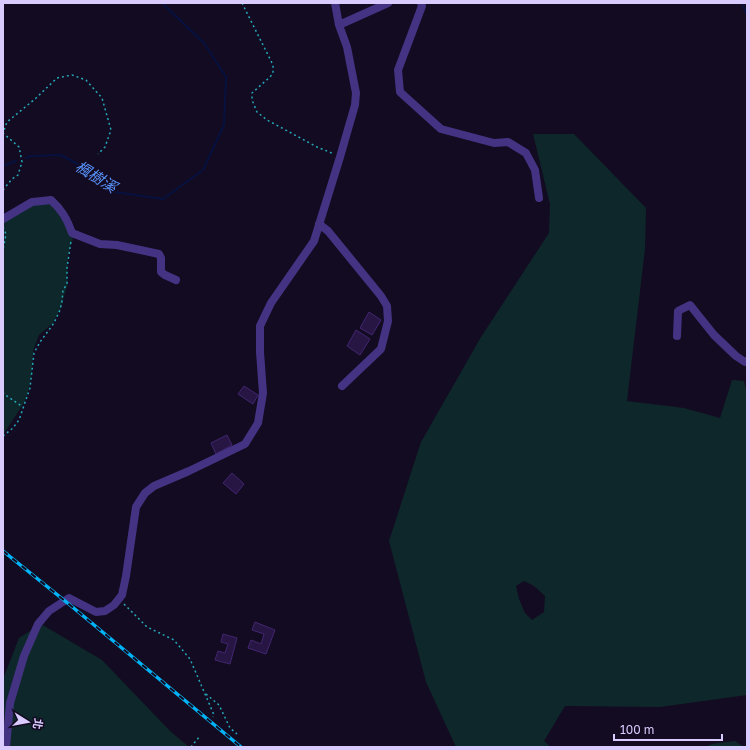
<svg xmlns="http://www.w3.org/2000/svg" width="750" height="750" font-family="'Golos Text','Noto Sans TC',sans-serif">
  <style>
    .green { fill: #0e272b; fill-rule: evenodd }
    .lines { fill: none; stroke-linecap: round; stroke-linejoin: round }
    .stream { stroke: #06113f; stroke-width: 2 }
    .building { fill: #271643; stroke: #422671 }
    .path { stroke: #25a8b9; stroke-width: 1.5; stroke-dasharray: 2 3; stroke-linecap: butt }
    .minor { stroke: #443383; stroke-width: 8 }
    .rail-casing { stroke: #00b3f6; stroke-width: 3.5 }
    .rail { stroke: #130b21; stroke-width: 2; stroke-dasharray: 6; stroke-linecap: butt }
    .labels { text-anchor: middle; stroke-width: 4; stroke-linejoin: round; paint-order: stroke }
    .water-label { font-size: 15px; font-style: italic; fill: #5995ff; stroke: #130b21 }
  </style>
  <rect width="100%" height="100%" fill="#130b21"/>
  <path class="green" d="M533,134H574L646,208L645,249L627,401L684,408L720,418L732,380L744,381L747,393V695L660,707L565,706L544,741L551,747H456L426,682L389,541L421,442L481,337L549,233L550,204ZM524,581L534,586L545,596L544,612L532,620L525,613L519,599L516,586Z
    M41,197L58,203L72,222L74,235L68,255L67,278L68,284L64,296L62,306L53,323L39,335L33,351L32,372L28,393L24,403L3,435V216Z
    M41,624L102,660L170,731L189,747H3V679L19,638Z
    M735,741L744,747H704L712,744Z"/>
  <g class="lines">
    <path class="stream" d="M742,3L747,15
      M26,158L30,156L61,155L83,167L115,192L163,199L203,170L224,125L226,77L204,43L164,5V3
      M3,166L16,161"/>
  </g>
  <path class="building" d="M369,312L381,320L372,335L360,328Z
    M356,330L370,339L360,355L347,346Z
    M244,386L258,395L253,404L238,394Z
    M227,435L232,445L216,454L211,443Z
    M232,473L244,484L236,494L223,483Z
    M255,622L275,630L266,654L248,648L251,640L261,644L264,634L252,630Z
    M223,634L237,638L230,664L215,660L218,651L225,653L228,644L221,642Z"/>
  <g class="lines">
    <path class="path" d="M242,3L273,65V73L270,77L252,93V100L257,112L267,120L317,147L334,154
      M3,190L12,179L18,175L22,162L19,147L3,133L7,122L35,99L57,78L72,75L86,80L102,98L111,130L105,147L98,154
      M3,227L6,234L3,250
      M3,392L4,394L23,407
      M3,436L13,428L19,420L30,388L34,353L40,342L54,323L60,310L62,301L63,290L67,284V268L71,241
      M124,604L147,627L174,640L190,659L214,715L213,717
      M206,694L219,705L230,728L237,734
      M191,747L200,736"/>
    <path class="minor" d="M421,3L422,6L398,70L400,92L441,129L494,143L508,142L526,153L535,170L539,198
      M339,25L388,3
      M3,219L32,202L42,201L51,200C62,210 67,219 72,233L100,244L117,245L159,254L161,258V272L165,275L176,280
      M319,224L328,231L381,296L387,306L388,321L381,349L342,386
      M677,336L678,311L690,305L714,335L736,356L745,362L747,361
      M6,747L10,703L24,656L38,624L49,611L69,598L96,612L105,611L114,605L122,595L126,576L136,507L145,493L154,486L189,471L245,444L258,423L263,393L260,352V326L271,303L314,241L340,157L355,105L356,93L347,47L339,25L335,3"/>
    <g class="rail-casing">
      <path id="rail" d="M3,551L70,605L241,747"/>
    </g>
    <use href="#rail" class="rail"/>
  </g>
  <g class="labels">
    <g class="water-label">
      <text transform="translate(96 177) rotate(32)" y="5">楓樹溪</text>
    </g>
  </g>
  <rect width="750" height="750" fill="none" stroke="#dacbff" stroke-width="8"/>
  <g transform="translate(28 722) rotate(101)" stroke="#130b21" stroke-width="3" paint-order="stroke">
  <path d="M0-3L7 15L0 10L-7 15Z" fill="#dacbff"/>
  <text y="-6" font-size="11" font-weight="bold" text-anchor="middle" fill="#dacbff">北</text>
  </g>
  <path d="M614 734v6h108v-6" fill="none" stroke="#dacbff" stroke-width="2"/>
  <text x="620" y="734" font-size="12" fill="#dacbff" stroke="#130b21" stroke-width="3" paint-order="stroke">100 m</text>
</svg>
